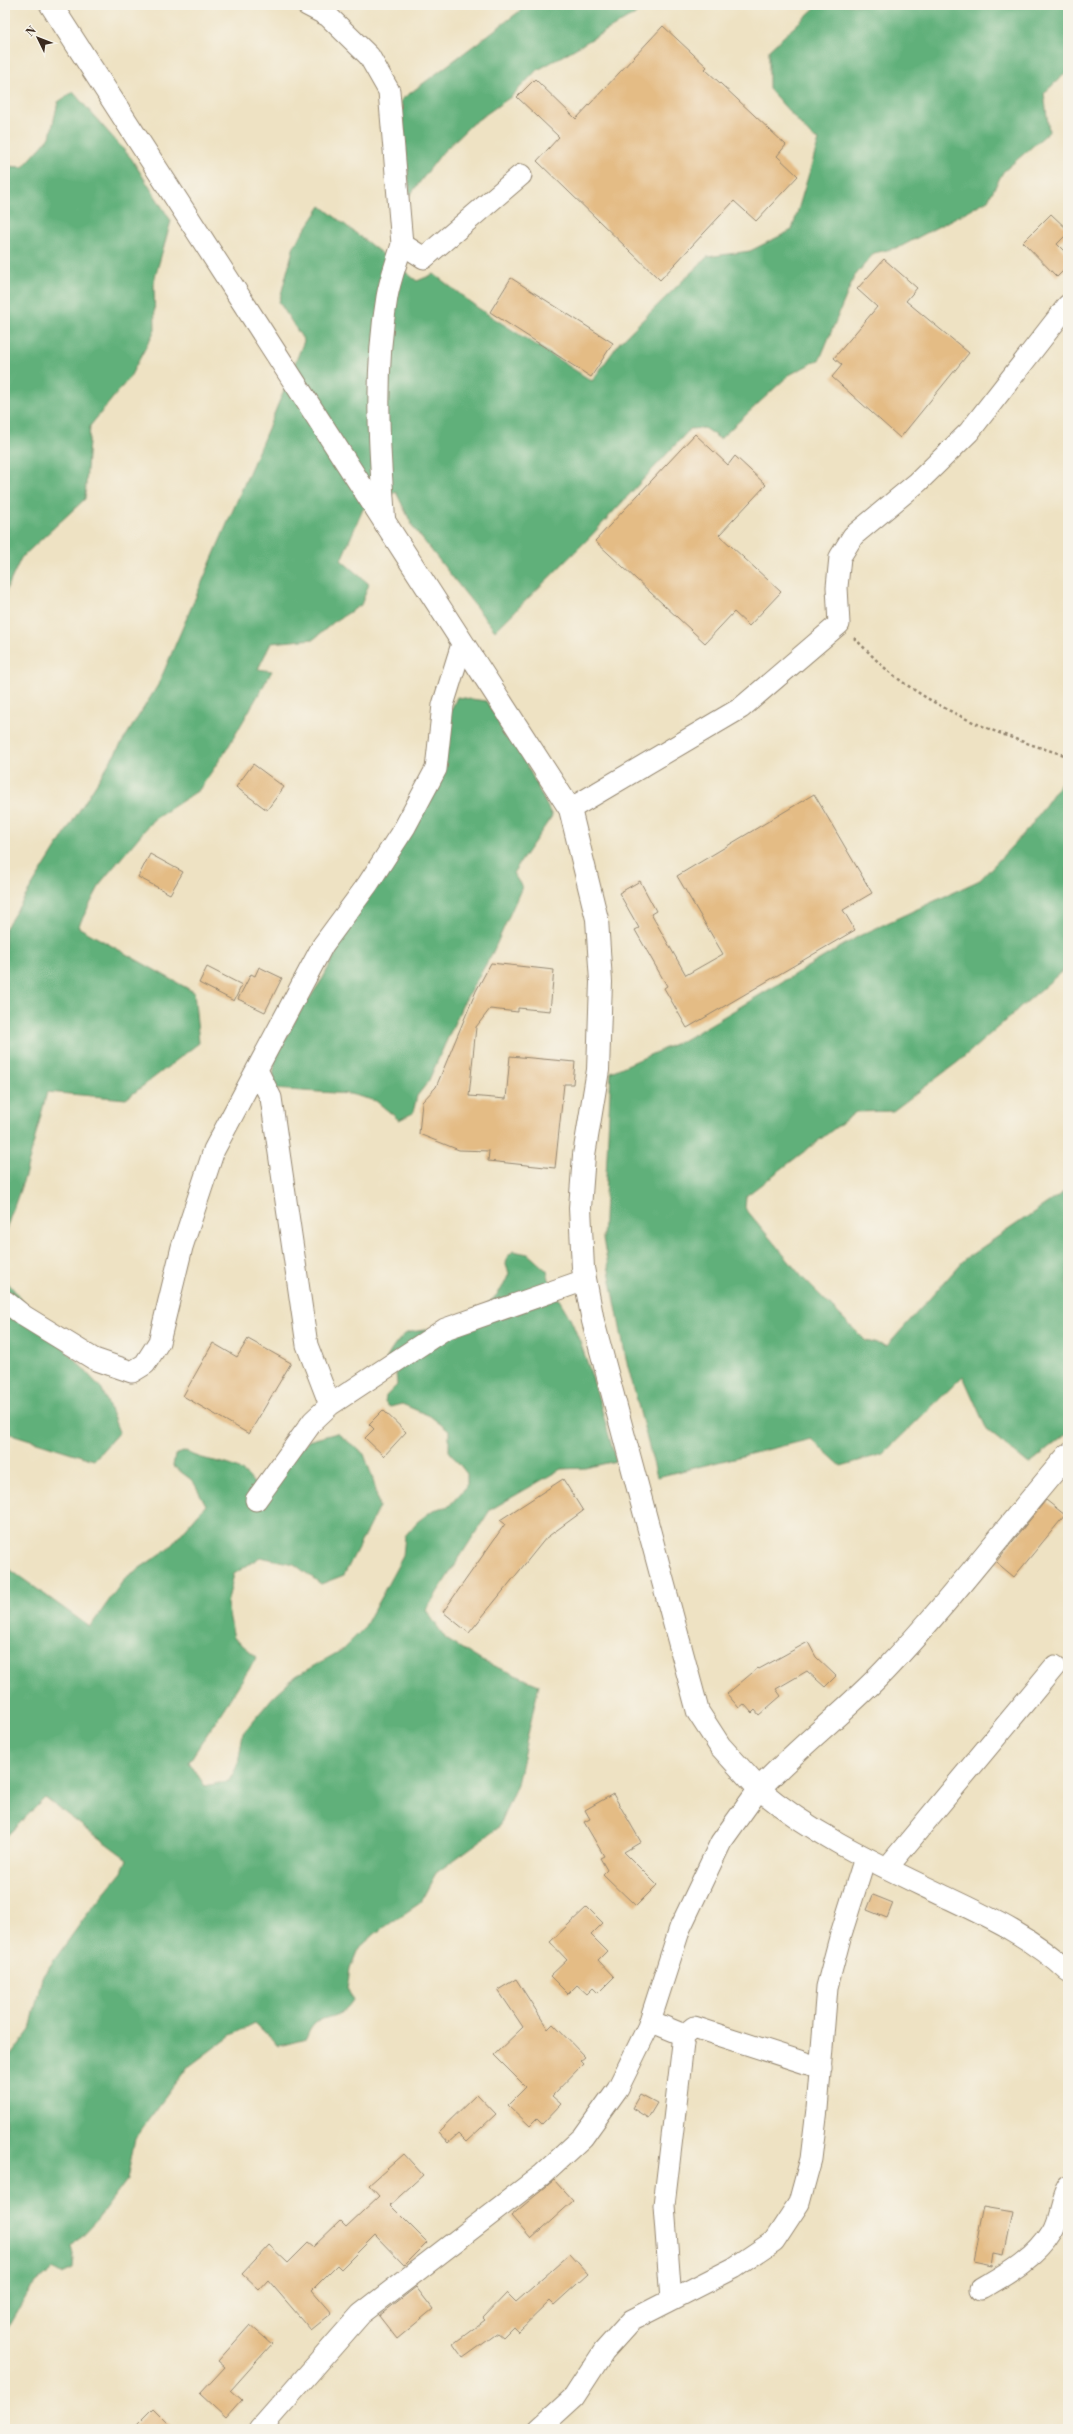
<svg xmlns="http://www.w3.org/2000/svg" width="1073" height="2434" font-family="'Libre Bodoni',serif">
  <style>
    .forest { fill: #60b07a; stroke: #4e6d4c }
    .building { fill: #e4bc85 }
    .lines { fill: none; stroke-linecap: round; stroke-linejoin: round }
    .minor-casing { stroke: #948670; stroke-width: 23 }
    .tertiary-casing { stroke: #948670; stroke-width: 24 }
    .path { stroke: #948670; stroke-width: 2.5; stroke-dasharray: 3 3; stroke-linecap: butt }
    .minor { stroke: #fff; stroke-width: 21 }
    .tertiary { stroke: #fff; stroke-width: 22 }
  </style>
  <rect width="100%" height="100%" fill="#f7f3e8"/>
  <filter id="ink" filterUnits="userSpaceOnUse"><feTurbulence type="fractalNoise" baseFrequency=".025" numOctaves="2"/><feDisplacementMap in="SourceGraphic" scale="8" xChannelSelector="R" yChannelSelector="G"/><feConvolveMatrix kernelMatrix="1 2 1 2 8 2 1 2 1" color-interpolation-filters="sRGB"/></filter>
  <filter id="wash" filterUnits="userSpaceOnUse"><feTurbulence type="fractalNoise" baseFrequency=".012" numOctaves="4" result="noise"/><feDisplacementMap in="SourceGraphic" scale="16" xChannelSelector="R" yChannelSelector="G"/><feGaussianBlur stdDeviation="0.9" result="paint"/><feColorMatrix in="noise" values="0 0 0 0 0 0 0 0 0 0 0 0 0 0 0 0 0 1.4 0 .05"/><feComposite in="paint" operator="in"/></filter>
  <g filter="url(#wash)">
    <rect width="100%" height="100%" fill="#eee2c3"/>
    <path class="forest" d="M528,5H651L536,71L512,96L472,124L442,153L410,195L401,100Z
      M818,5H1068V71L1044,93L1049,132L1003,172L988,200L900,247L874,253L854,277L820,359L789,375L720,439L704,428L690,429L589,538L495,631L413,527L396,492L363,509L341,560L369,584L361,605L334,622L314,639L271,643L258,669L272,671L227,749L199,790L153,820L102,881L78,927L194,992L199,1043L126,1099L47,1092L25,1176L5,1232V929L158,685L272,419L304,341L279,302L294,246L321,206L417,281L434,274L478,308L592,381L620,342L707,257L750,251L792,230L819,140L812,137L769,89V50Z
      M73,92L131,158L171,221L154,281L155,330L130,377L90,426L85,499L21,558L5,593V166L23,167L50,137L58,102Z
      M457,697L486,701L525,761L552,816L513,873L522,887L493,952L463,1004L428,1082L417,1096L413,1113L399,1120L376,1101L350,1094L272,1089L275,1058L298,1015L323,978L360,906L412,830L444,726Z
      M1067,774L1068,966L958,1062L893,1111L856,1112L746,1196L745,1208L802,1277L866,1341L887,1346L965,1259L1068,1189V1433L1029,1464L987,1430L963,1376L883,1454L841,1466L811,1439L657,1477L626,1359L603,1239L611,1072L686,1039L859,936L980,880L1030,827Z
      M513,1251L528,1254L547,1271C551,1293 565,1305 573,1325C592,1369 603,1415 616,1461L585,1468L561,1469L490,1510L426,1610L446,1639L482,1661L539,1685L517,1784L498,1828L436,1873L420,1903L376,1933L358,1949L350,1969L347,1988L353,2000C336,2027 317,2007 306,2039L279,2046L255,2023L231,2035L187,2068L135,2138L127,2180L98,2219L71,2247L74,2258L73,2269L62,2274L53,2269L31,2288L5,2333V2063L30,2030L42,1977L88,1913L122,1872L127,1859L45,1798L5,1838V1566L90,1627L125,1578L168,1549L206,1505L193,1481L173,1466L175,1455L186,1451C204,1463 228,1459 244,1473C250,1477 254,1484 259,1489L308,1441L337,1433L364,1454L373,1479L379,1507L344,1575L321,1584L294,1564L260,1557L234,1574L227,1604L234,1638L257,1657L189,1762L205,1786L229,1781L238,1764L243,1733L273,1697L296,1676L342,1650L364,1628L403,1556L405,1536L417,1522L433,1510L449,1506L467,1486V1474L449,1451V1431L430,1416L402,1404L390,1407L385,1403L386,1396L397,1385L396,1373L386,1361C387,1355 401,1335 407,1333C416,1330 426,1331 434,1328C466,1319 498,1306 509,1273L506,1265L507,1257Z
      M5,1279L38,1320L102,1389L119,1432L94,1460L5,1432Z"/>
    <g id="blocks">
      <path class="building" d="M663,26L707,67L705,69L786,145L777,156L798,176L756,221L734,201L660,280L537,161L559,137L517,97L535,79L576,119Z
        M1051,214L1068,230V233L1057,244L1068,255V266L1057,277L1023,242Z
        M884,259L917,288L906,301L969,353L900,438L832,377L842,365L834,358L877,307L857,289Z
        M511,278L613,343L591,377L490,312Z
        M695,434L728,465L735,456L766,485L719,535L781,592L749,626L734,612L705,643L595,541Z
        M253,764L284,787L267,810L236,787Z
        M814,794L872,893L843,910L855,930L687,1028L664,988L667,986L635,930L639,928L619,893L640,881L656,911L651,914L686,975L723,954L677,876Z
        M150,854L183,872L170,894L138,877Z
        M491,963L554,970L550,1011L518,1008V1012L490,1009L476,1027L469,1096L506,1099L510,1056L575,1062L573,1084H564L555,1168L488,1161L489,1151L459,1150L419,1134L422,1102L436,1087L476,991Z
        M207,967L242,985L234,1001L199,983Z
        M259,967L282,978L265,1012L238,999L251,974L255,976Z
        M248,1339L291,1363L249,1434L183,1396L213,1343L237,1357Z
        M383,1410L406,1432L384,1456L365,1438L374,1429L369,1424Z
        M563,1479L583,1511L546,1538L469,1633L443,1612L505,1524L500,1520Z
        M1046,1500L1065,1515L1014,1577L996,1562Z
        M808,1642L816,1657L836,1676L825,1687L807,1671L776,1689L781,1696L759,1715L755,1710L752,1713L744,1704L739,1708L727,1694L758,1668L759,1669Z
        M613,1794L641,1842L624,1852L657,1885L636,1906L603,1874L607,1870L600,1858L604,1856L584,1822L590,1819L585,1810Z
        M873,1895L893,1903L887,1918L867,1910Z
        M587,1907L603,1923L591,1935L607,1951L598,1960L614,1977L598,1993L593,1988L587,1994L577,1985L568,1994L550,1976L567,1960L550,1942Z
        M516,1979L548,2029L553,2024L585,2057L580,2061L583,2064L552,2096L561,2104L542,2124L537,2119L530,2126L508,2105L526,2087L494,2055L523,2027L498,1990Z
        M477,2094L496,2114L466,2142L458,2134L448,2143L438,2132Z
        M640,2094L657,2103L648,2118L632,2108Z
        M404,2154L423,2175L390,2205L427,2242L404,2265L375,2235L341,2269L337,2265L312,2290L332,2313L311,2330L268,2280L259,2290L242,2274L269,2245L288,2263L308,2243L313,2247L340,2221L346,2227L379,2196L369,2185Z
        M554,2180L573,2201L531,2239L511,2216Z
        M984,2206L1013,2211L1004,2255L994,2253L992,2266L973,2262Z
        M570,2254L588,2274L554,2305L550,2301L518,2332L513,2327L503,2337L498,2333L463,2358L453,2344L485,2320L483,2318L507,2293L516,2302Z
        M416,2287L433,2309L397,2339L379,2316Z
        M250,2325L272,2344L231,2390L242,2400L226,2418L200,2394L225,2367L218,2361Z
        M153,2408L174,2429H132Z"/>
    </g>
  </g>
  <g filter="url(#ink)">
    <use href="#blocks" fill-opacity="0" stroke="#948670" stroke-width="1"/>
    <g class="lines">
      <g class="minor-casing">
        <path id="minor" d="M307,5L328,16L369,56L389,91L402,244L424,258L521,175
          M385,524C379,449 374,372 387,297C390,279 397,262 402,244
          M570,809L741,708L839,624L837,587L840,557L853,536L918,482L969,432L1068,305
          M257,1070L271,1098L307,1345L330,1405L445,1329L585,1280
          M5,1301L24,1316L94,1359L132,1372L145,1364L159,1342L182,1247L214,1150L323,945L368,884L405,827L436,769L443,705L462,644
          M256,1500L313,1421L330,1405
          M887,1868L1055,1666
          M650,2021L684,2035L694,2027L821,2068
          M981,2289C1007,2274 1036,2258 1052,2231C1060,2218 1060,2200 1068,2187
          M671,2300L664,2205L684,2035
          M260,2429L361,2314L543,2174L583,2137L618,2088L648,2027L680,1928L721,1842L759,1789C813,1835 880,1865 944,1896C988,1917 1032,1937 1068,1971
          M539,2429L574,2397L604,2351L632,2320L734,2268L774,2241L799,2203L811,2159L817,2109L827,1987L841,1934L865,1858"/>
      </g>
      <g class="tertiary-casing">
        <path id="tertiary" d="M51,5L570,809L597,919L601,982L598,1070L584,1155L580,1208L583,1268L593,1321L698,1712L720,1746L759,1789C798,1747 845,1712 885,1670C949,1603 1007,1526 1068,1455"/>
      </g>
      <path class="path" d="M854,638C867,650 878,663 892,674C943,714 1006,738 1068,756"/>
      <use href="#minor" class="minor"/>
      <use href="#tertiary" class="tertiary"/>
    </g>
  </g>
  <rect width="1073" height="2434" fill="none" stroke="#f7f3e8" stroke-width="20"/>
  <g transform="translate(38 38) rotate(313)" stroke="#f7f3e8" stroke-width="3" paint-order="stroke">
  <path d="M0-3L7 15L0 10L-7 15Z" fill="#3b2a1e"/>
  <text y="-6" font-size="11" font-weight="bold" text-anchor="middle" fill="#3b2a1e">N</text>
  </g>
</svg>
